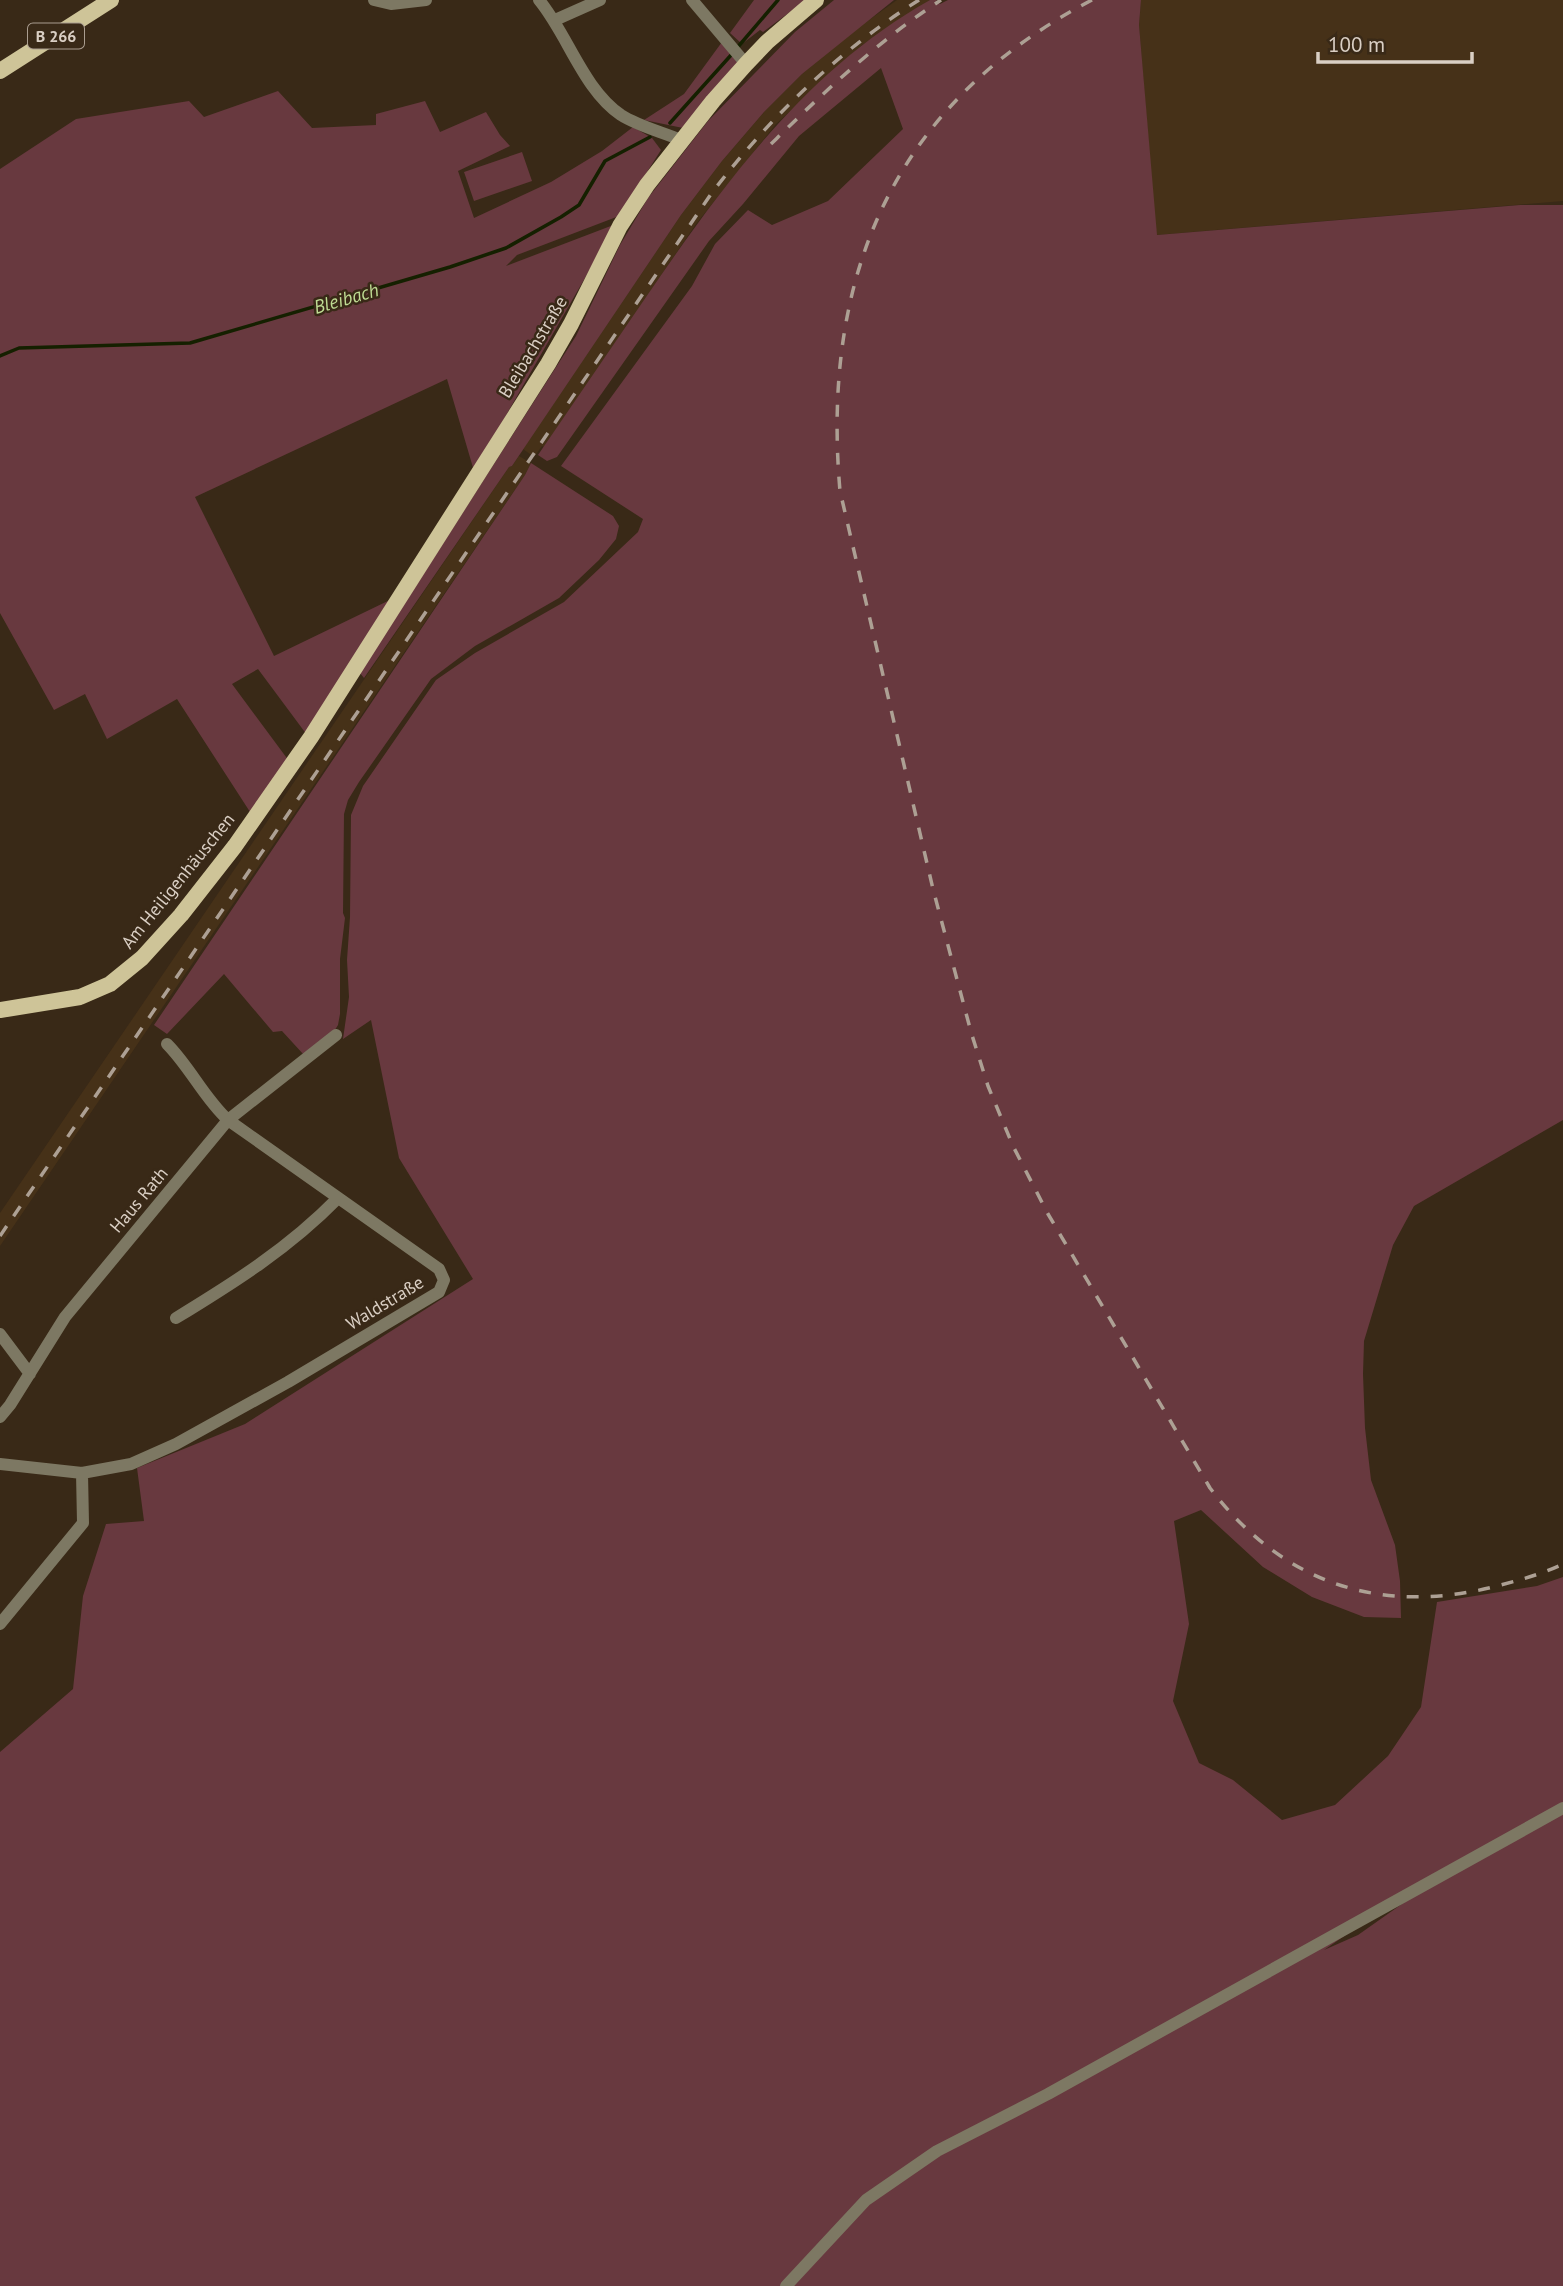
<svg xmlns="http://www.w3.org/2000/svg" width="1563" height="2286" font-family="'PT Sans',sans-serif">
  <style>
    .built { fill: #463118 }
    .green { fill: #68393f; fill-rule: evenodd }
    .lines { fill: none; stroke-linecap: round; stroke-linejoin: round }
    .stream { stroke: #152000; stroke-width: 3.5 }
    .minor { stroke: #7d7863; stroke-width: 12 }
    .major { stroke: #cec498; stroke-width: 16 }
    .rail { stroke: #ada094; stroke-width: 3.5; stroke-dasharray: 12 12; stroke-linecap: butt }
    .labels { text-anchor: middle; stroke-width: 5; stroke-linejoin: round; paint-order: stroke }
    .shield { fill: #392917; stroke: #aa9d90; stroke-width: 2 }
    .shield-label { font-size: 16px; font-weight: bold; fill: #dacfc4 }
    .street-label { font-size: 18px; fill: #dacfc4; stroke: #392917 }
    .water-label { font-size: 19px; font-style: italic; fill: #bfdc93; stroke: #392917 }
  </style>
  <rect width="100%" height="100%" fill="#392917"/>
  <path class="built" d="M897,0H930L861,46L776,124L696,224L544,447L542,446L534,457L523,449L681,215L722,161L764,112L802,74L851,33Z
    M1141,0H1563V201L1156,235L1139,25Z
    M519,456L531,463L525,475L0,1246V1213L509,467L512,466Z"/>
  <path class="green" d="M754,0H806L763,32L760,30L742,44L730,33Z
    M834,0H894L802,74L764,112L722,161L681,215L512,466L509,467L364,678L360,673L576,336L620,245L648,198L708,121L795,32Z
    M930,0H936L940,4L948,0H1141L1139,25L1157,235L1520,205H1563V1120L1414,1206L1393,1245L1364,1341L1363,1374L1365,1428L1371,1480L1395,1545L1400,1581L1401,1618L1364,1617L1312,1597L1263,1567L1201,1510L1174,1521L1189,1624L1173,1701L1199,1763L1233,1780L1282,1820L1335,1805L1388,1756L1421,1707L1437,1602L1537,1586L1563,1577V2286H0V1752L73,1689L83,1596L106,1524L144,1521L137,1468L245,1424L473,1279L399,1158L371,1020L343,1039L349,997L347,960L350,917L351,815L363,786L436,680L475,653L564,602L638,532L643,519L561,466L692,286L715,244L748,210L772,225L828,201L903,129L881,68L799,136L743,204L709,241L557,457L547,461L538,455C574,402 610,350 646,297C724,183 807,69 930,0ZM1438,1871L1443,1875L1358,1935L1324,1950Z
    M722,42L738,63L683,128L644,120L684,94Z
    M278,91L312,128L376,125V114L425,101L440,132L486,112L500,135L510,146L458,171L474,218L551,182L602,151L633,127L652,138L661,150L619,216L517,255L506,266L616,224L474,471L447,379L195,497L274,656L394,598L307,735L258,669L232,684L289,761L252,815L177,699L107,739L85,694L54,710L0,613V169L76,119L189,101L204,117Z
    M522,152L532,181L474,201L464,172Z
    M531,463L613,516L619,526L616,539L599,560L559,598L475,646L431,679L359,782L348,800L344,814L343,913L345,918L340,959V1014L338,1025L333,1033L304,1055L282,1031L273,1032L224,974L167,1034L154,1025L525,475Z"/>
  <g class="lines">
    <path class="stream" d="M737,48L778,0
      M670,123L732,54
      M0,356L19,348L190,343L450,267L506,248L561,217L579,205L605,161L650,137"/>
    <path class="minor" d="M374,0L391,4L426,0
      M539,0C568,35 583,89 621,115C638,126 662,132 681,140
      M692,0L746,64
      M555,20L600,0
      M176,1318C235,1282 289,1248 338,1198
      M0,1334L30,1374
      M0,1417L10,1405L65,1317L228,1120L336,1035
      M0,1464L82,1473L131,1464L176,1444L288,1382L439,1292L444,1280L439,1269L228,1120C204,1098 190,1067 167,1044
      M0,1624L83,1523L82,1473
      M786,2286L866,2200L937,2151L1048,2094L1563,1808"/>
    <path class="major" d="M0,71L111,0
      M0,1010L80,997L110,984L142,958L181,915L235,846L311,737L548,364L571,324L620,226L647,185L713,101L746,64L767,42L816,0"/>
    <path class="rail" d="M1092,0C894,103 821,275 840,491L933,889L971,1032L988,1086L1013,1146L1048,1214L1210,1488C1283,1584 1381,1616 1497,1586C1520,1580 1542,1574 1563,1564
      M771,144C824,92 878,41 941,0
      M0,1236L711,194C769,118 838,51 919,0"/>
  </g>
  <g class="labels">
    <rect class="shield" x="28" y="23.5" width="56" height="25" rx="5"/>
    <g class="shield-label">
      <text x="56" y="42">B 266</text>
    </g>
    <g class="street-label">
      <text transform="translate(533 347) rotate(-59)" y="6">Bleibachstraße</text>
      <text transform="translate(178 881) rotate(-51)" y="6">Am Heiligenhäuschen</text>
      <text transform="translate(139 1200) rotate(-50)" y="6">Haus Rath</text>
      <text transform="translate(385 1303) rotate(-31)" y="6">Waldstraße</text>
    </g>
    <g class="water-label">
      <text transform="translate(346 298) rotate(-16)" y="7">Bleibach</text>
    </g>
  </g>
  <path d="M1318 52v10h154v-10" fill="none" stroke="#dacfc4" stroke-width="3.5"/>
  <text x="1328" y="52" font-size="21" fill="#dacfc4" stroke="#392917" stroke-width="5" paint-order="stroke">100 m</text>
</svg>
